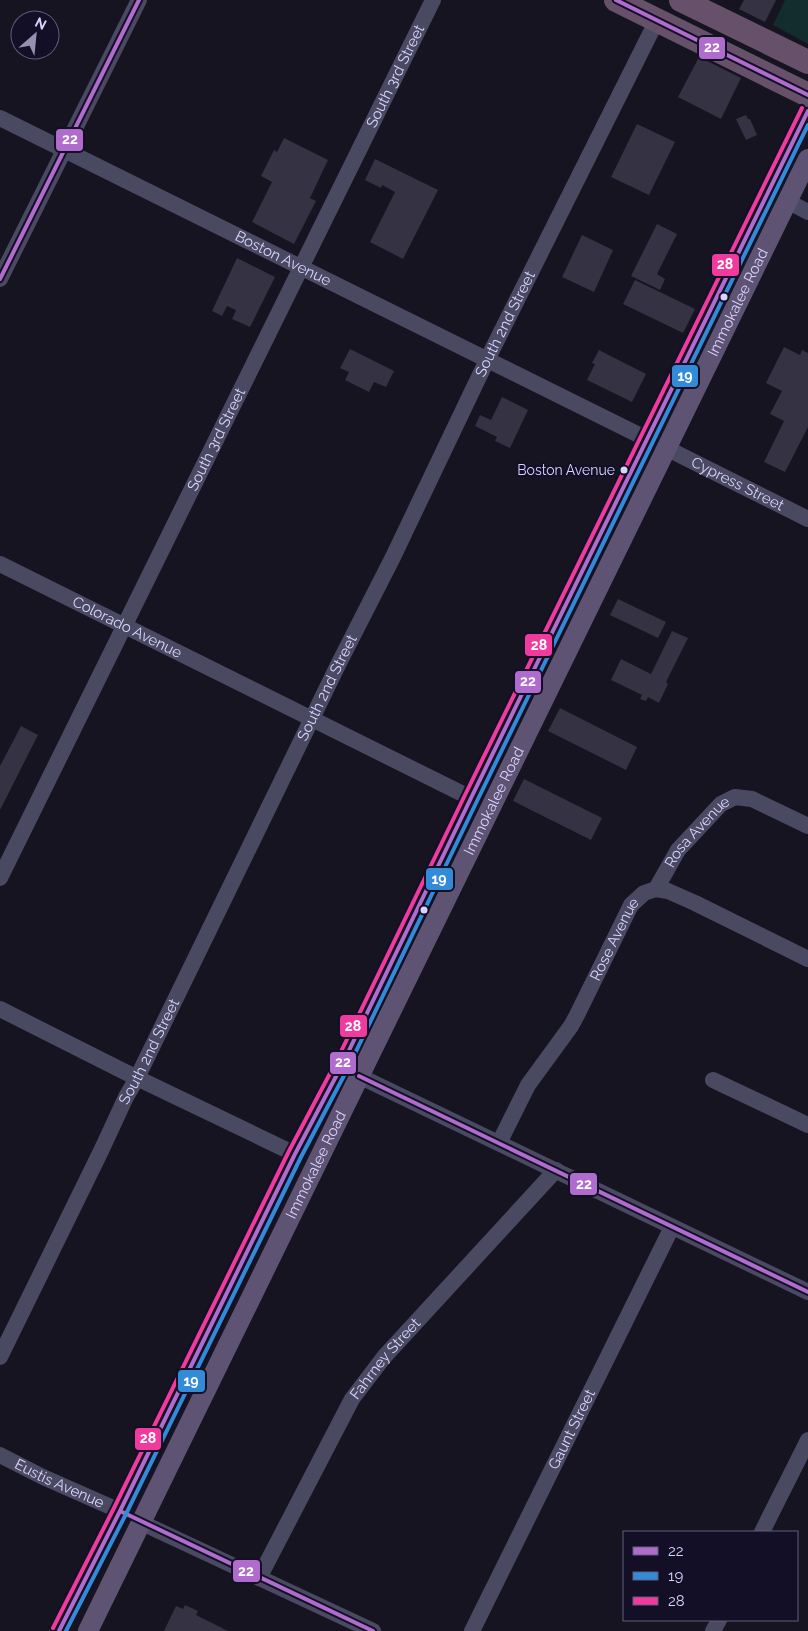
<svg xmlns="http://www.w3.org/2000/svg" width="808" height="1631" font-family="Raleway,sans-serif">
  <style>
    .green { fill: #132c2d }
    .building { fill: #343243 }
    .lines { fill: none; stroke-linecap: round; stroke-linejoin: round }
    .minor { stroke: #4a4962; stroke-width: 16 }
    .major { stroke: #5e5373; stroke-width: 20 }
    .highway { stroke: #67516a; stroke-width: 24 }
    .bus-1-casing { stroke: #130f26; stroke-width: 8 }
    .bus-2-casing { stroke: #130f26; stroke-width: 8 }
    .bus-3-casing { stroke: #130f26; stroke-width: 8 }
    .bus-1 { stroke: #b06ccc; stroke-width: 4 }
    .bus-2 { stroke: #338bd7; stroke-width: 4 }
    .bus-3 { stroke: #f13a9d; stroke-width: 4 }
    .bus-dot { fill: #d9d4ff; stroke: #130f26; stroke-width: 2 }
    .labels { text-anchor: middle; stroke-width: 4; stroke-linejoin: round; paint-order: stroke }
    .bus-label { font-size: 14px; fill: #d9d4ff; stroke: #130f26; text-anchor: end }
    .street-label { font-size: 15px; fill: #d9d4ff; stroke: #130f26 }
    .line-badge { stroke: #130f26; stroke-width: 2 }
    .badge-label { font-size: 14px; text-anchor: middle; font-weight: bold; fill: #fff }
  </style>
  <rect width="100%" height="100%" fill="#161421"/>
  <path class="green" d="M785,0H808V44L773,25Z"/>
  <path class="building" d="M744,0H776L765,22L739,9Z
    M699,57L741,78L721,119L678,97Z
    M746,115L748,119H750L757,135L746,140L736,119Z
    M637,124L675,142L649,195L611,177Z
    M284,138L328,160L310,198L316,201L294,244L252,222L272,182L261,176L274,150L277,152Z
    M375,159L438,190L403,259L370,242L395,192L382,185L381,188L365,180Z
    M657,224L677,234L657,274L665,279L660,290L631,276Z
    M582,235L613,250L594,292L562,277Z
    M237,258L275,277L250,327L232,319L236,310L227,306L222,316L212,311Z
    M635,280L695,309L683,333L623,304Z
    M784,347L800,355L802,350L808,353V427L785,472L764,462L784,421L770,414L782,391L766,383Z
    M350,349L394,371L386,387L374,382L369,392L345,380L349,372L340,368Z
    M599,350L646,374L632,402L587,380L595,364L592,363Z
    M502,397L528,410L510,448L495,441L497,437L475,426L480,415L491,420Z
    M618,599L666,622L658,638L610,615Z
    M672,631L688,638L666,682L668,684L659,703L648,697L646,701L640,699L642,695L611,680L621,659L651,674Z
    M560,708L637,747L626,770L548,731Z
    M21,726L38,735L0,810V766Z
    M524,779L602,818L591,840L513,801Z
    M185,1605L198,1611L196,1615L228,1631H164L176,1606L183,1609Z"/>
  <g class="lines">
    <g class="minor">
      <path id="s1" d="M0,118L647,439"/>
      <path d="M787,201L808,212"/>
      <path d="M0,279L139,0"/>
      <path id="s2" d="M666,448L808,519"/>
      <path id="s3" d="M0,564L471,798"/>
      <path id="s4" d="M0,878L433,0"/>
      <path id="s5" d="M656,889L678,850L721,804L735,797L752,799L808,826"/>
      <path d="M0,1009L137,1078L295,1154"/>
      <path d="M359,1076L808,1292"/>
      <path d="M713,1080L808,1125"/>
      <path id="s6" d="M499,1143L528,1085L571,1026L577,1015L631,905L644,893L656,889L668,891L695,903L808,959"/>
      <path id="s7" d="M0,1357L101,1151L126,1097L137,1078L338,665L393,557L487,360L657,20"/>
      <path id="s8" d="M0,1455L43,1477L120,1511"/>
      <path d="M140,1522L373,1631"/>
      <path d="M762,1532L808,1440"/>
      <path id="s9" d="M259,1578L352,1399L384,1357L556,1170"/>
      <path id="s10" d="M472,1631L672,1227"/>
      <path d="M713,1631L719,1620"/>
    </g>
    <g class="major">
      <path d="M59,1631L120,1511L295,1154L341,1067L471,798L808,111"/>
      <path id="s11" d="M88,1631L808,159"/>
    </g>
    <path class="highway" d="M616,0L808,95
      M681,0L808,62"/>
    <g class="bus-1-casing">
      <path id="bus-1" d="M616,0L808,95
        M0,279L139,0
        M359,1076L808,1292
        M120,1511L373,1631
        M59,1631L120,1511L295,1154L341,1067L471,798L808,111"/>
    </g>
    <g class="bus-2-casing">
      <path id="bus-2" d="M66,1631L126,1514L301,1157L347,1070L477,801L808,125"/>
    </g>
    <g class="bus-3-casing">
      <path id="bus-3" d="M53,1628L114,1508L289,1151L335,1064L465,795L802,108"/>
    </g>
    <use href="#bus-1" class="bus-1"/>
    <use href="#bus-2" class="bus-2"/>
    <use href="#bus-3" class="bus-3"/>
  </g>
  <g class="bus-dot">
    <circle cx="724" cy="297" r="4.5"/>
    <circle cx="624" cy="470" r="4.5"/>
    <circle cx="424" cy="910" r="4.5"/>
  </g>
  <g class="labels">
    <g class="bus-label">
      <text x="615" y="475">Boston Avenue</text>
    </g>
    <g class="street-label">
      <text dy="5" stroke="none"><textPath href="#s4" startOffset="894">South 3rd Street</textPath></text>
      <text dy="5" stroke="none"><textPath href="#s1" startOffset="316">Boston Avenue</textPath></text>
      <text dy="5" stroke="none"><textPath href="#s11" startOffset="1479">Immokalee Road</textPath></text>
      <text dy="5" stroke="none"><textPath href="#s7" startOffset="1150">South 2nd Street</textPath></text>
      <text dy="5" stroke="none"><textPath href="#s4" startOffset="489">South 3rd Street</textPath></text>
      <text dy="5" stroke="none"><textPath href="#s2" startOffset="80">Cypress Street</textPath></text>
      <text dy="5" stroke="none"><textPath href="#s3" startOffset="142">Colorado Avenue</textPath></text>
      <text dy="5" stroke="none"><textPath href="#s7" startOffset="745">South 2nd Street</textPath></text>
      <text dy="5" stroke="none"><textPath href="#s11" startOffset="924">Immokalee Road</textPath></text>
      <text dy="5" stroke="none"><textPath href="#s5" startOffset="71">Rosa Avenue</textPath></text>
      <text dy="5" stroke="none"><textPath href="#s6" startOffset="235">Rose Avenue</textPath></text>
      <text dy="5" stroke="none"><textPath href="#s7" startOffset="340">South 2nd Street</textPath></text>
      <text dy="5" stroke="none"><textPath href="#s11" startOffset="519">Immokalee Road</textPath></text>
      <text dy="5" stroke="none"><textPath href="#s9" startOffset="254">Fahrney Street</textPath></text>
      <text dy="5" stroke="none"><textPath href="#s10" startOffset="225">Gaunt Street</textPath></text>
      <text dy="5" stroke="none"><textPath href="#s8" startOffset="66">Eustis Avenue</textPath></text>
    </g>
  </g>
  <g class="line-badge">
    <rect x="698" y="36" width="28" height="24" rx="5" fill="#b06ccc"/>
    <rect x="55" y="128" width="29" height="24" rx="5" fill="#b06ccc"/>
    <rect x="711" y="253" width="29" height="24" rx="5" fill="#f13a9d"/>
    <rect x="671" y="364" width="28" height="24" rx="5" fill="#338bd7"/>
    <rect x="524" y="633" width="29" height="24" rx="5" fill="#f13a9d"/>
    <rect x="514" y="670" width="28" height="24" rx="5" fill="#b06ccc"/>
    <rect x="425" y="867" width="29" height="24" rx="5" fill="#338bd7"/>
    <rect x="339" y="1014" width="29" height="24" rx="5" fill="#f13a9d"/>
    <rect x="329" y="1051" width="28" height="24" rx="5" fill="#b06ccc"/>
    <rect x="569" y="1172" width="29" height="24" rx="5" fill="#b06ccc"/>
    <rect x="177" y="1369" width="29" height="24" rx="5" fill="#338bd7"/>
    <rect x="134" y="1427" width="28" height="24" rx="5" fill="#f13a9d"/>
    <rect x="232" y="1559" width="29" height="24" rx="5" fill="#b06ccc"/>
  </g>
  <g class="badge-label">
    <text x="712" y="52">22</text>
    <text x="70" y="144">22</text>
    <text x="725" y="269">28</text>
    <text x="685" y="381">19</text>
    <text x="539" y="650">28</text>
    <text x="528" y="686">22</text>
    <text x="439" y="884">19</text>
    <text x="353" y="1031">28</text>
    <text x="343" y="1067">22</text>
    <text x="584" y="1189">22</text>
    <text x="191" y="1386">19</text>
    <text x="148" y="1443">28</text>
    <text x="246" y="1576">22</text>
  </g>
  <rect x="623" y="1531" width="175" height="90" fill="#130f26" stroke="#625e7d"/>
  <rect x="633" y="1547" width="25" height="8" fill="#b06ccc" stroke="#625e7d"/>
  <text x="668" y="1556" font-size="15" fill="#d9d4ff">22</text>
  <rect x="633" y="1572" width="25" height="8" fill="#338bd7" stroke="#625e7d"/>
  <text x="668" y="1581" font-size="15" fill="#d9d4ff">19</text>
  <rect x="633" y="1597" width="25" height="8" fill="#f13a9d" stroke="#625e7d"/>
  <text x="668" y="1606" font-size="15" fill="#d9d4ff">28</text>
  <g transform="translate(35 35) rotate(27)"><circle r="24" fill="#130f26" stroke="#625e7d"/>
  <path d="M0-4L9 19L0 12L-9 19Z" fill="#9591b1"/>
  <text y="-8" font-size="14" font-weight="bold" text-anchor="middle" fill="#d9d4ff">N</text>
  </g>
</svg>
